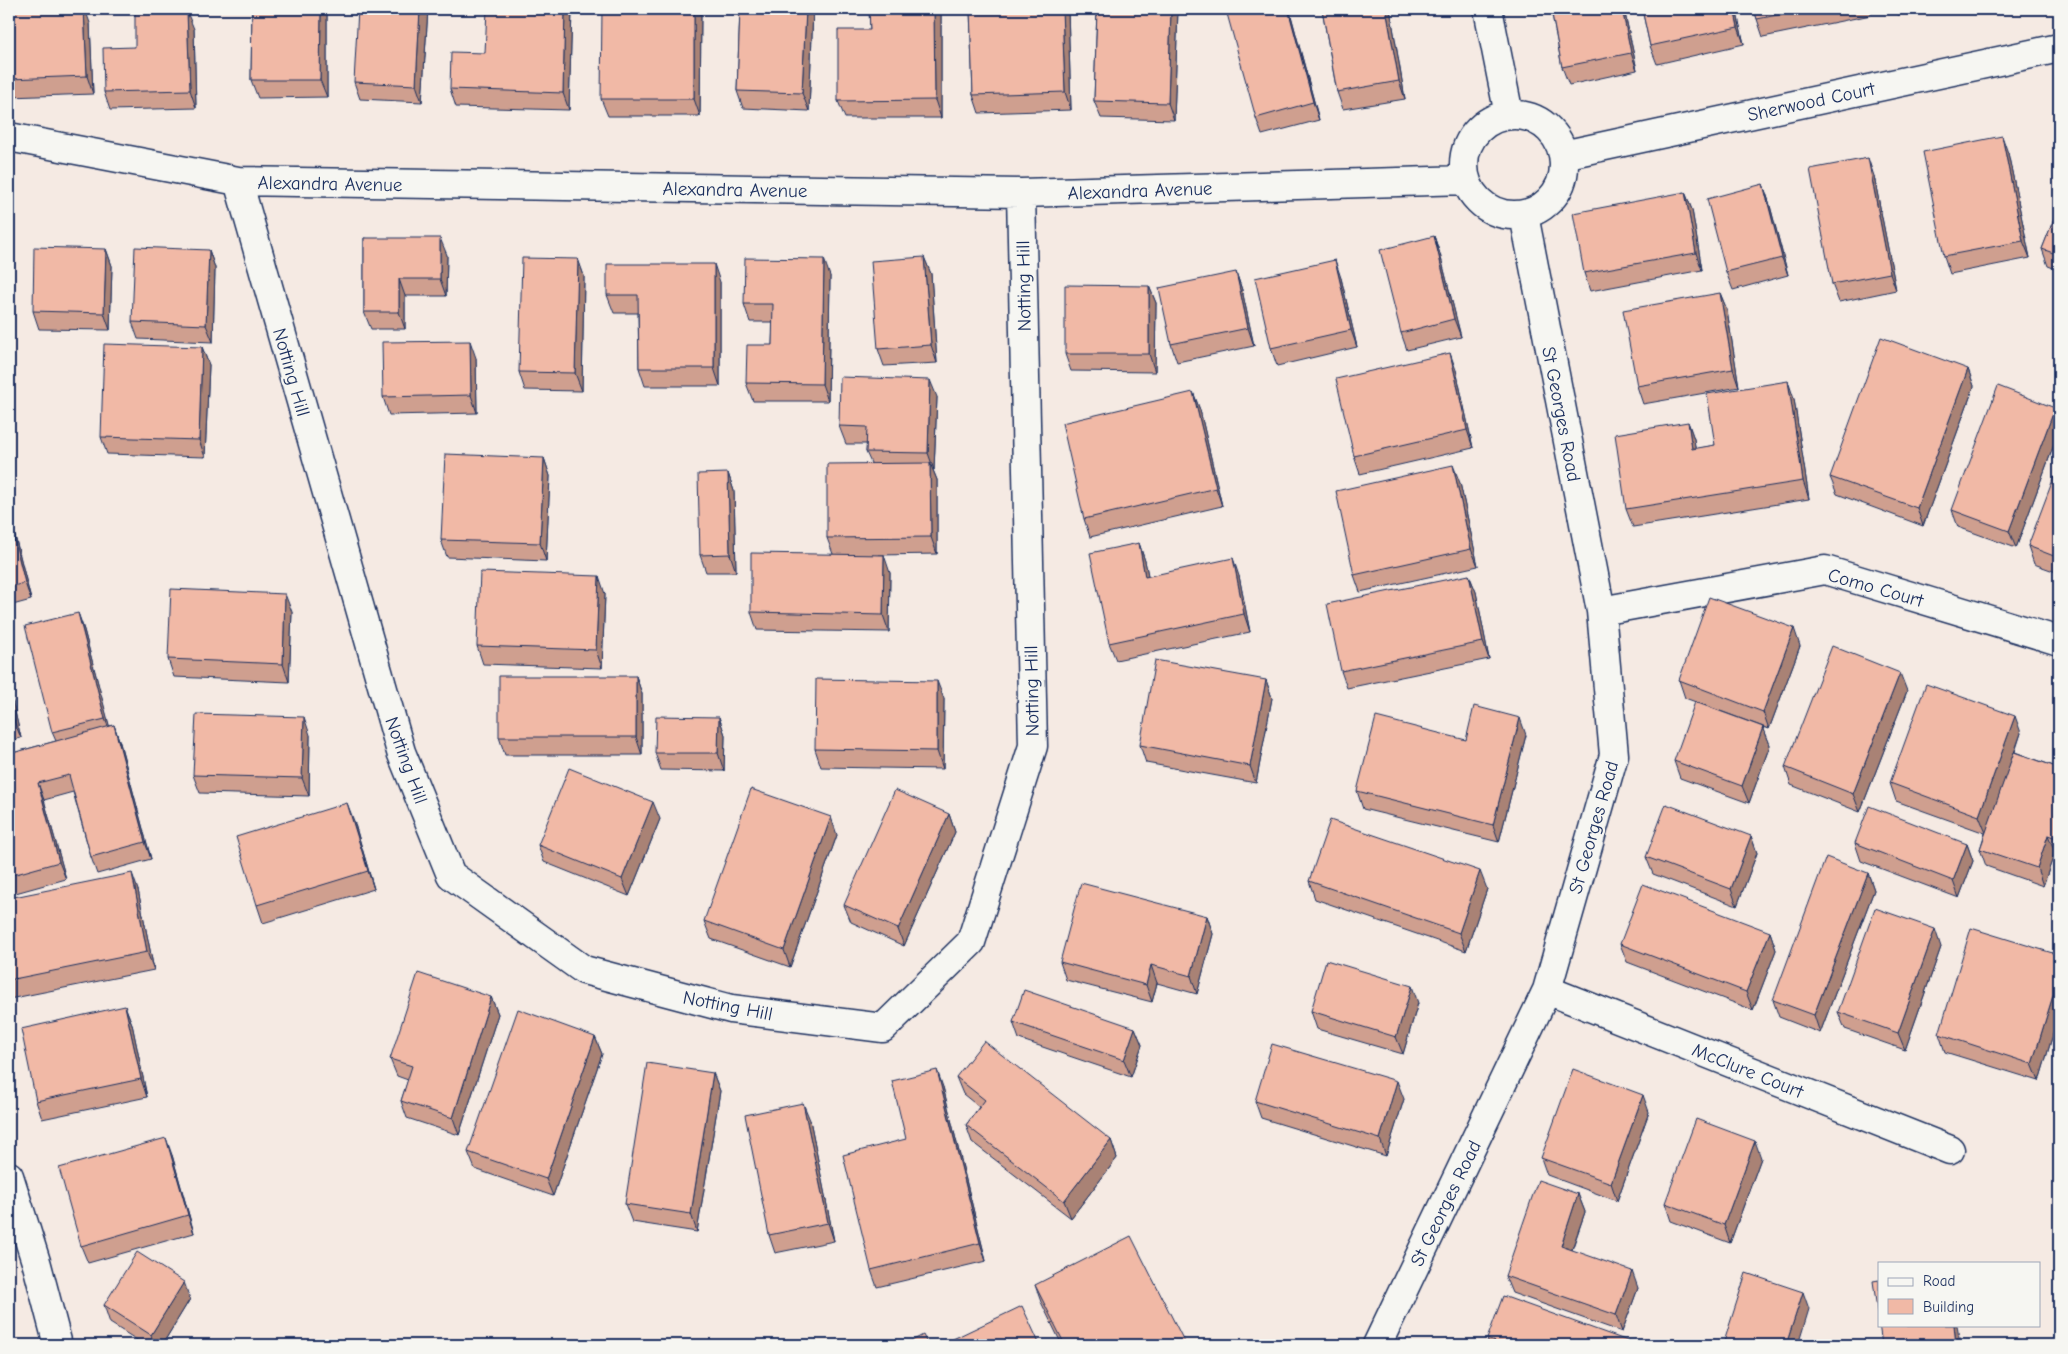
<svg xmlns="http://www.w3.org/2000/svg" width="2068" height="1354" font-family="'Comic Neue',sans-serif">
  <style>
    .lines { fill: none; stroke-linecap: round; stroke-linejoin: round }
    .minor-casing { stroke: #1b2f5e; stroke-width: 31 }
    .tertiary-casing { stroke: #1b2f5e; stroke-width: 31 }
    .minor { stroke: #f6f6f2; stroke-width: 28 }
    .tertiary { stroke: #f6f6f2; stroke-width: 28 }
    .wall { fill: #cf9f8f; stroke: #1b2f5e }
    .shaded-wall { fill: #a98274; stroke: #1b2f5e }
    .building { fill: #f1b9a6; stroke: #1b2f5e }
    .labels { text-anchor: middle; stroke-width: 4.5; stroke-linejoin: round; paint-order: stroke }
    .street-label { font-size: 19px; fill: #1b2f5e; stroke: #f6f6f2 }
  </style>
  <rect width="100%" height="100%" fill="#f5eae3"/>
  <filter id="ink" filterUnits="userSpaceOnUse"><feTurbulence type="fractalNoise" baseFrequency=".02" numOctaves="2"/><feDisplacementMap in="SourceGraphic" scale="10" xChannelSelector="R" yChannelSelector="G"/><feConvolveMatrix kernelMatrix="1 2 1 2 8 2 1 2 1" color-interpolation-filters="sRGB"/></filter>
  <g filter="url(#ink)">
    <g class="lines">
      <g class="minor-casing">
        <path id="minor" d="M1488,9L1509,115
          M1464 165a50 50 0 1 1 100 0a50 50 0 1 1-100 0Z
          M9,137L238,181L1021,193L1466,180
          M1563,155L2059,48
          M238,181L401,752L451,875L584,970L731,1009L883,1028L971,942L1033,746L1021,193
          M1601,611L1825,570L2059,641
          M1547,990L1950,1150
          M1377,1345L1547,990L1614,755L1601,611L1524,215"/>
      </g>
      <g class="tertiary-casing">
        <path id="tertiary" d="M9,1176L37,1265L58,1345"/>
      </g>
      <use href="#minor" class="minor"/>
      <use href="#tertiary" class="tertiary"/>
    </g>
    <path class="wall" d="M9,9L90,23L93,94L9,97Z
      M252,9H327V97L258,98L251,80Z
      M428,9L422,102L360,99L354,82Z
      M572,9L569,110L456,107L450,89L485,53Z
      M701,9L700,116H608L601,99Z
      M740,9H813L809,111L743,108L737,91Z
      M869,9H941V118H845L838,101L870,30Z
      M970,9H1068L1071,110L979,113L973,95Z
      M1097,9H1178L1174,120L1101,118L1094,101Z
      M1322,9H1390L1405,99L1343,109L1337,92Z
      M1551,9H1624L1637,70L1569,85L1562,67Z
      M1642,9H1736L1744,44L1657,64L1650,46Z
      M1754,9H1870L1871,15L1763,37L1757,19Z
      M1896,9H1930L1898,15Z
      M1290,12L1319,120L1262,135L1256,118Z
      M194,29L196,108L110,110L104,92L135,47Z
      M2008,153L2030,258L1950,274L1944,256Z
      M1874,176L1896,290L1839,302L1832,284Z
      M1763,184L1769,202L1788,275L1733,290L1726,272Z
      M1685,192L1692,210L1702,270L1590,291L1584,273Z
      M2059,206V270L2048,266L2042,249Z
      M1434,236L1440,254L1461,337L1407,350L1401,333Z
      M364,238L447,255L446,296H405V329H371L364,312Z
      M106,249L112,266L110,330L39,329L33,311Z
      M209,250L215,268L213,342L138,339L132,322Z
      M924,257L931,274L937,363L884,366L878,349Z
      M578,259L584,276L582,391L525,390L519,372Z
      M1236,272L1242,290L1254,346L1177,362L1171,344Z
      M830,276L828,401H753L746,383L772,345L773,322H750L744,304Z
      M1341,278L1357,347L1277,366L1271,348Z
      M720,282V386H645L639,368L638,313H614L607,295Z
      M1149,286L1156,303L1155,372L1071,371L1065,354Z
      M1720,293L1727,310L1739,387L1643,404L1637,386Z
      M202,347L209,365L205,457L107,454L101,437Z
      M476,358L477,413L389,415L383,397Z
      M1968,369L1974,386L1923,526L1837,494L1830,477Z
      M1456,370L1473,448L1360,474L1354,456Z
      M1193,392L1200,410L1222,506L1090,537L1084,519Z
      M937,397L934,470H933L937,480V554L879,555L890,573L889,632L757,630L751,612L833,554L827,538L871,463L866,452L867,444H846L839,426Z
      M1794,399L1809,499L1633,527L1626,509L1688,422L1694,439L1695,449L1715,445Z
      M2059,420V431L2016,548L1958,527L1952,510Z
      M544,458L550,476L546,561L447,557L441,540Z
      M728,473L734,491L736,572H706L700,555Z
      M2059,479V573L2034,564L2028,546Z
      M1460,483L1478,566L1360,592L1354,575Z
      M9,523H10L16,540L31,600L9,606Z
      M1139,543L1145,561L1148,576H1239L1250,632L1116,660L1109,643Z
      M1469,575L1476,592L1489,659L1347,688L1341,671Z
      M605,594L602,668L483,664L477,646Z
      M292,612L289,682L174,677L168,659Z
      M78,613L84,630L109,726L114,725L120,743L151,859L97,874L91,857L73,792L44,800L66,879L12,894L9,885V754L56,741L52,732Z
      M1800,646L1769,729L1685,698L1679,680Z
      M636,676L642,694V755H505L499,737Z
      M1266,680L1272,698L1256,783L1146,763L1140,745Z
      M9,686L21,738L9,741Z
      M1907,691L1860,812L1791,785L1785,767Z
      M944,699L943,769L821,767L815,749Z
      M719,717L725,735L724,771L661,770L655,753Z
      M1763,727L1770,745L1749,803L1680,778L1674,761Z
      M2021,733L2015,752L2059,768V854L2055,852L2043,886L1986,866L1980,849L1985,833L1896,801L1890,783Z
      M310,735L309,796L200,793L193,775Z
      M1526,735L1499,842L1363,809L1357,791L1466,740Z
      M949,814L955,832L904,946L851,922L844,905Z
      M660,819L629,896L544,862L538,845Z
      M354,821L374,889L263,923L257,905Z
      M837,835L790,967L711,939L704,921Z
      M1751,836L1757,853L1737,906L1653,874L1646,857Z
      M1855,843L1967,844L1973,861L1959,898L1861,861Z
      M1868,873L1874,890L1820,1033L1779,1017L1773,1000Z
      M1309,881L1487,889L1466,951L1315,899Z
      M138,890L154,970L9,999V898Z
      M1207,916L1213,934L1197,994L1157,983L1152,1002L1066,980L1060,962Z
      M1770,932L1776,950L1753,1010L1627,962L1620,944Z
      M1941,947L1905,1050L1845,1029L1838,1012Z
      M2059,955V1014L2039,1081L1945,1052L1939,1034Z
      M491,997L498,1014L459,1135L407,1118L401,1101L408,1080L397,1076L390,1059Z
      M1418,1003L1403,1054L1317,1029L1311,1011Z
      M125,1006L132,1024L147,1097L42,1119L36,1101Z
      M1013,1022L1135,1028L1142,1045L1131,1077L1019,1039Z
      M595,1037L602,1054L553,1196L475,1169L468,1152Z
      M713,1073L720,1091L697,1232L632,1222L625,1204Z
      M956,1077L1111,1140L1117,1158L1071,1218L972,1142L966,1125L979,1107L963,1094Z
      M943,1087L986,1261L877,1287L871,1270L906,1139Z
      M1404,1099L1386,1156L1261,1118L1255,1101Z
      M1649,1112L1617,1201L1547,1175L1541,1158Z
      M810,1120L834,1241L775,1253L769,1235Z
      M172,1155L194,1233L88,1263L81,1246Z
      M1761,1158L1730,1243L1671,1221L1665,1203Z
      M1578,1194L1585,1212L1572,1250L1638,1288L1622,1332L1512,1293L1505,1276Z
      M1035,1285L1186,1345H1062L1041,1302Z
      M190,1299L162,1345H145L110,1323L104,1305Z
      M1487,1339L1639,1345H1489Z"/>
    <path class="shaded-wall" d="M84,9H85L90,23L93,94L87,76Z
      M321,9H327V97L320,80Z
      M420,9H428L422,102L416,85Z
      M565,9H572L569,110L563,93Z
      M694,9H701L700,116L694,99Z
      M806,9H813L809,111L802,93Z
      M934,9H941V118L935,100Z
      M1062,9H1068L1071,110L1065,92Z
      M1171,9H1178L1174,120L1168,103Z
      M1288,9H1289L1290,12L1319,120L1313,102Z
      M1386,9H1390L1405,99L1399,81Z
      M1622,9H1624L1637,70L1631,53Z
      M1734,9H1736L1744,44L1738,27Z
      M187,12L194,29L196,108L190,90Z
      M2002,136L2008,153L2030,258L2023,241Z
      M1868,158L1874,176L1896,290L1890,273Z
      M1763,184L1769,202L1788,275L1782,258Z
      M1685,192L1692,210L1702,270L1696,253Z
      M1434,236L1440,254L1461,337L1454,319Z
      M440,238L447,255L446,296L440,279Z
      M106,249L112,266L110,330L104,313Z
      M209,250L215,268L213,342L206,325Z
      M924,257L931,274L937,363L931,345Z
      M578,259L584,276L582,391L575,373Z
      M824,259L830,276L828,401L822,384Z
      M1335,260L1341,278L1357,347L1351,330Z
      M714,264L720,282V386L714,368Z
      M1236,272L1242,290L1254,346L1248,328Z
      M399,279L405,296V329L399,312Z
      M1149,286L1156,303L1155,372L1149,354Z
      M1720,293L1727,310L1739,387L1733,369Z
      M470,341L476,358L477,413L471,395Z
      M202,347L209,365L205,457L199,440Z
      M1450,353L1456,370L1473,448L1467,430Z
      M1968,369L1974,386L1923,526L1917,508Z
      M930,380L937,397L934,470L928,453Z
      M1788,381L1794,399L1809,499L1803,481Z
      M1193,392L1200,410L1222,506L1216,488Z
      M2055,408L2059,420V431L2016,548L2009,531Z
      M1688,422L1694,439L1698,467L1692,449Z
      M544,458L550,476L546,561L540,543Z
      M930,463L937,480V554L931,537Z
      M1453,465L1460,483L1478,566L1471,549Z
      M728,473L734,491L736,572L730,554Z
      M10,523L16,540L31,600L25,583Z
      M1139,543L1145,561L1152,594L1145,577Z
      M884,555L890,573L889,632L883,615Z
      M1233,558L1239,576L1250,632L1244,614Z
      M1469,575L1476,592L1489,659L1483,642Z
      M599,576L605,594L602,668L596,650Z
      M285,594L292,612L289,682L283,664Z
      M78,613L84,630L112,736L105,719Z
      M1794,628L1800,646L1769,729L1763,712Z
      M1900,673L1907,691L1860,812L1853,794Z
      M636,676L642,694V755L636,737Z
      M1266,680L1272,698L1256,783L1250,766Z
      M937,681L944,699L943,769L937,751Z
      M9,686L21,738L14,721L9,697Z
      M2015,716L2021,733L1986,833L1979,816Z
      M304,717L310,735L309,796L302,778Z
      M719,717L725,735L724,771L718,753Z
      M1520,718L1526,735L1499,842L1493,825Z
      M114,725L120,743L151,859L145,842Z
      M1763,727L1770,745L1749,803L1742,786Z
      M38,783L44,800L66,879L59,862Z
      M653,802L660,819L629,896L622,879Z
      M347,803L354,821L374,889L368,871Z
      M949,814L955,832L904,946L898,929Z
      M831,817L837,835L790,967L784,950Z
      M2048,835L2055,852L2043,886L2037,868Z
      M1751,836L1757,853L1737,906L1731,889Z
      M1967,844L1973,861L1959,898L1953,881Z
      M1480,871L1487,889L1466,951L1459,933Z
      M132,873L138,890L154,970L147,952Z
      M1868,873L1874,890L1820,1033L1814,1015Z
      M1207,916L1213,934L1197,994L1191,976Z
      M1935,929L1941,947L1905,1050L1898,1033Z
      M1770,932L1776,950L1753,1010L1746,992Z
      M1151,965L1157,983L1152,1002L1146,985Z
      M2059,976V1014L2039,1081L2032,1064Z
      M1412,986L1418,1003L1403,1054L1396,1037Z
      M491,997L498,1014L459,1135L453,1118Z
      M125,1006L132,1024L147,1097L141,1079Z
      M1135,1028L1142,1045L1131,1077L1124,1060Z
      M595,1037L602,1054L553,1196L546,1179Z
      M937,1070L943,1087L986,1261L980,1243Z
      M713,1073L720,1091L697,1232L691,1214Z
      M1397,1081L1404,1099L1386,1156L1380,1139Z
      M1643,1095L1649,1112L1617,1201L1611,1183Z
      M803,1103L810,1120L834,1241L828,1223Z
      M166,1138L172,1155L194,1233L188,1215Z
      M1111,1140L1117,1158L1071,1218L1064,1201Z
      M1755,1141L1761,1158L1730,1243L1724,1225Z
      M1578,1194L1585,1212L1567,1263L1561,1246Z
      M1632,1271L1638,1288L1622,1332L1616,1315Z
      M184,1282L190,1299L162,1345H154L151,1335Z
      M1803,1292L1809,1309L1798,1345H1786Z
      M1954,1325H1957L1960,1345H1956Z"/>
    <path class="building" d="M9,9H84L87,76L9,79Z
      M252,9H321L320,80H251Z
      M358,9H420L416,85L354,82Z
      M487,9H565L563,93L450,89L451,52L485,53Z
      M602,9H694V99H601Z
      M740,9H806L802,93L737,91Z
      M869,9H934L935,100L838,101V30H870Z
      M970,9H1062L1065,92L973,95Z
      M1097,9H1171L1168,103L1094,101Z
      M1230,9H1288L1313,102L1256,118L1226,10Z
      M1322,9H1386L1399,81L1337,92Z
      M1551,9H1622L1631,53L1562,67Z
      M1642,9H1734L1738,27L1650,46Z
      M1754,9H1808L1757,19Z
      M187,12L190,90L104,92L103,48L135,47V13Z
      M2002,136L2023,241L1944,256L1923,152Z
      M1868,158L1890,273L1832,284L1810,169Z
      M1763,184L1782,258L1726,272L1707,199Z
      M1685,192L1696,253L1584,273L1573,213Z
      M2059,206V255L2042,249Z
      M1434,236L1454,319L1401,333L1380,250Z
      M364,238H440V279H399V312H364Z
      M34,247L106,249L104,313L33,311Z
      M135,247L209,250L206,325L132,322Z
      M924,257L931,345L878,349L871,261Z
      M522,258L578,259L575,373L519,372Z
      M745,258L824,259L822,384L746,383L747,345H772L773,304H744Z
      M1335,260L1351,330L1271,348L1255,278Z
      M607,264H714V368H639L638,295H607Z
      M1236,272L1248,328L1171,344L1159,288Z
      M1065,285L1149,286V354H1065Z
      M1720,293L1733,369L1637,386L1623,310Z
      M1881,337L1968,369L1917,508L1830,477Z
      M470,341L471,395L383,397L382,342Z
      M104,344L202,347L199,440L101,437Z
      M1450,353L1467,430L1354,456L1336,379Z
      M840,377L930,380L928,453L866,452L867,427L839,426Z
      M1788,381L1803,481L1626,509L1615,434L1688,422L1692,449L1715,445L1707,394Z
      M1998,386L2055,408L2009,531L1952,510Z
      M1193,392L1216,488L1084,519L1062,423Z
      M445,454L544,458L540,543L441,540Z
      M930,463L931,537L827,538V464Z
      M1453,465L1471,549L1354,575L1336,491Z
      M728,473L730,554L700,555L698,474Z
      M2054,477L2059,479V558L2028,546Z
      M9,523H10L25,583L9,587Z
      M1139,543L1145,577L1233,558L1244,614L1109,643L1090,553Z
      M751,553L884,555L883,615L751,612Z
      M480,572L599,576L596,650L477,646Z
      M1469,575L1483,642L1341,671L1327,604Z
      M171,589L285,594L283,664L168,659Z
      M1709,597L1794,628L1763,712L1679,680Z
      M78,613L105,719L52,732L25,626Z
      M1832,646L1900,673L1853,794L1785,767Z
      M1155,660L1266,680L1250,766L1140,745Z
      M499,676H636V737H499Z
      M816,679L937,681V751L815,749Z
      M1926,684L2015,716L1979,816L1890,783Z
      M9,697L14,721L9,722Z
      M1695,702L1763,727L1742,786L1674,761Z
      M1474,706L1520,718L1493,825L1357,791L1376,717L1466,740Z
      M196,714L304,717L302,778L193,775Z
      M656,716L719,717L718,753H655Z
      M114,725L145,842L91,857L69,775L38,783L59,862L9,876V754Z
      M2014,752L2059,768V839L2048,835L2037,868L1980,849Z
      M569,768L653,802L622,879L538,845Z
      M751,789L831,817L784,950L704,921Z
      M895,790L949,814L898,929L844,905Z
      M347,803L368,871L257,905L236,837Z
      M1666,804L1751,836L1731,889L1646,857Z
      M1869,806L1967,844L1953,881L1855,843Z
      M1330,820L1480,871L1459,933L1309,881Z
      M1826,857L1868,873L1814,1015L1773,1000Z
      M132,873L147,952L9,980V898Z
      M1081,883L1207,916L1191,976L1151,965L1146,985L1060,962Z
      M1643,884L1770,932L1746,992L1620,944Z
      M1875,908L1935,929L1898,1033L1838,1012Z
      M1971,928L2059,955V976L2032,1064L1939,1034Z
      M1326,960L1412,986L1396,1037L1311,1011Z
      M418,973L491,997L453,1118L401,1101L412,1066L390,1059Z
      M1024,990L1135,1028L1124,1060L1013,1022Z
      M125,1006L141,1079L36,1101L21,1029Z
      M518,1009L595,1037L546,1179L468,1152Z
      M984,1041L1111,1140L1064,1201L966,1125L985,1100L956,1077Z
      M1272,1044L1397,1081L1380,1139L1255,1101Z
      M647,1063L713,1073L691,1214L625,1204Z
      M1573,1069L1643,1095L1611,1183L1541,1158Z
      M937,1070L980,1243L871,1270L843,1155L906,1139L892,1081Z
      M803,1103L828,1223L769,1235L745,1115Z
      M1696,1119L1755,1141L1724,1225L1665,1203Z
      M166,1138L188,1215L81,1246L59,1168Z
      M1538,1180L1578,1194L1561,1246L1632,1271L1616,1315L1505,1276Z
      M1131,1236L1186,1345H1065L1035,1285Z
      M137,1252L184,1282L151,1335L104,1305Z
      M1746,1273L1803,1292L1786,1345H1723Z
      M1879,1280V1325H1954L1956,1345H1882L1873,1281Z
      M1503,1296L1639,1345H1503L1487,1339Z
      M1022,1306L1040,1345H956L953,1339Z
      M923,1335L928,1345H904Z"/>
  </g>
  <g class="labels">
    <g class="street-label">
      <text transform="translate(1811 101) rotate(-12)" y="7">Sherwood Court</text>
      <text transform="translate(330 183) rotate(1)" y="7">Alexandra Avenue</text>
      <text transform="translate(735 189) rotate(1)" y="7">Alexandra Avenue</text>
      <text transform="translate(1140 190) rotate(-2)" y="7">Alexandra Avenue</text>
      <text transform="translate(1023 286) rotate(-91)" y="7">Notting Hill</text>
      <text transform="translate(292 372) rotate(74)" y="7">Notting Hill</text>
      <text transform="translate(1562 414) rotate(79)" y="7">St Georges Road</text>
      <text transform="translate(1876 587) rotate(16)" y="7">Como Court</text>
      <text transform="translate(1031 691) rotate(-91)" y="7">Notting Hill</text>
      <text transform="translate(407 760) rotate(70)" y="7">Notting Hill</text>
      <text transform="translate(1593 827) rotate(-74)" y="7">St Georges Road</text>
      <text transform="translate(728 1005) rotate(11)" y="7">Notting Hill</text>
      <text transform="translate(1748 1070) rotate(22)" y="7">McClure Court</text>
      <text transform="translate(1445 1203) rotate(-64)" y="7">St Georges Road</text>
    </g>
  </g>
  <rect width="2068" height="1354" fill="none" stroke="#f6f6f2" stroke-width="30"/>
  <rect x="15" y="15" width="2038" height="1324" fill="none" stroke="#1b2f5e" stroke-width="2" filter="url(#ink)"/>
  <rect x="1878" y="1262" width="162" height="65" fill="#f6f6f2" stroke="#9ea6b7"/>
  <rect x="1888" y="1278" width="25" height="8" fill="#f6f6f2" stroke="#9ea6b7"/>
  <text x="1923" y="1286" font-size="15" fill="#1b2f5e">Road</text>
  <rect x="1888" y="1299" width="25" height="15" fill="#f1b9a6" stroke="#9ea6b7"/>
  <text x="1923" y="1312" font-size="15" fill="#1b2f5e">Building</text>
</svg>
